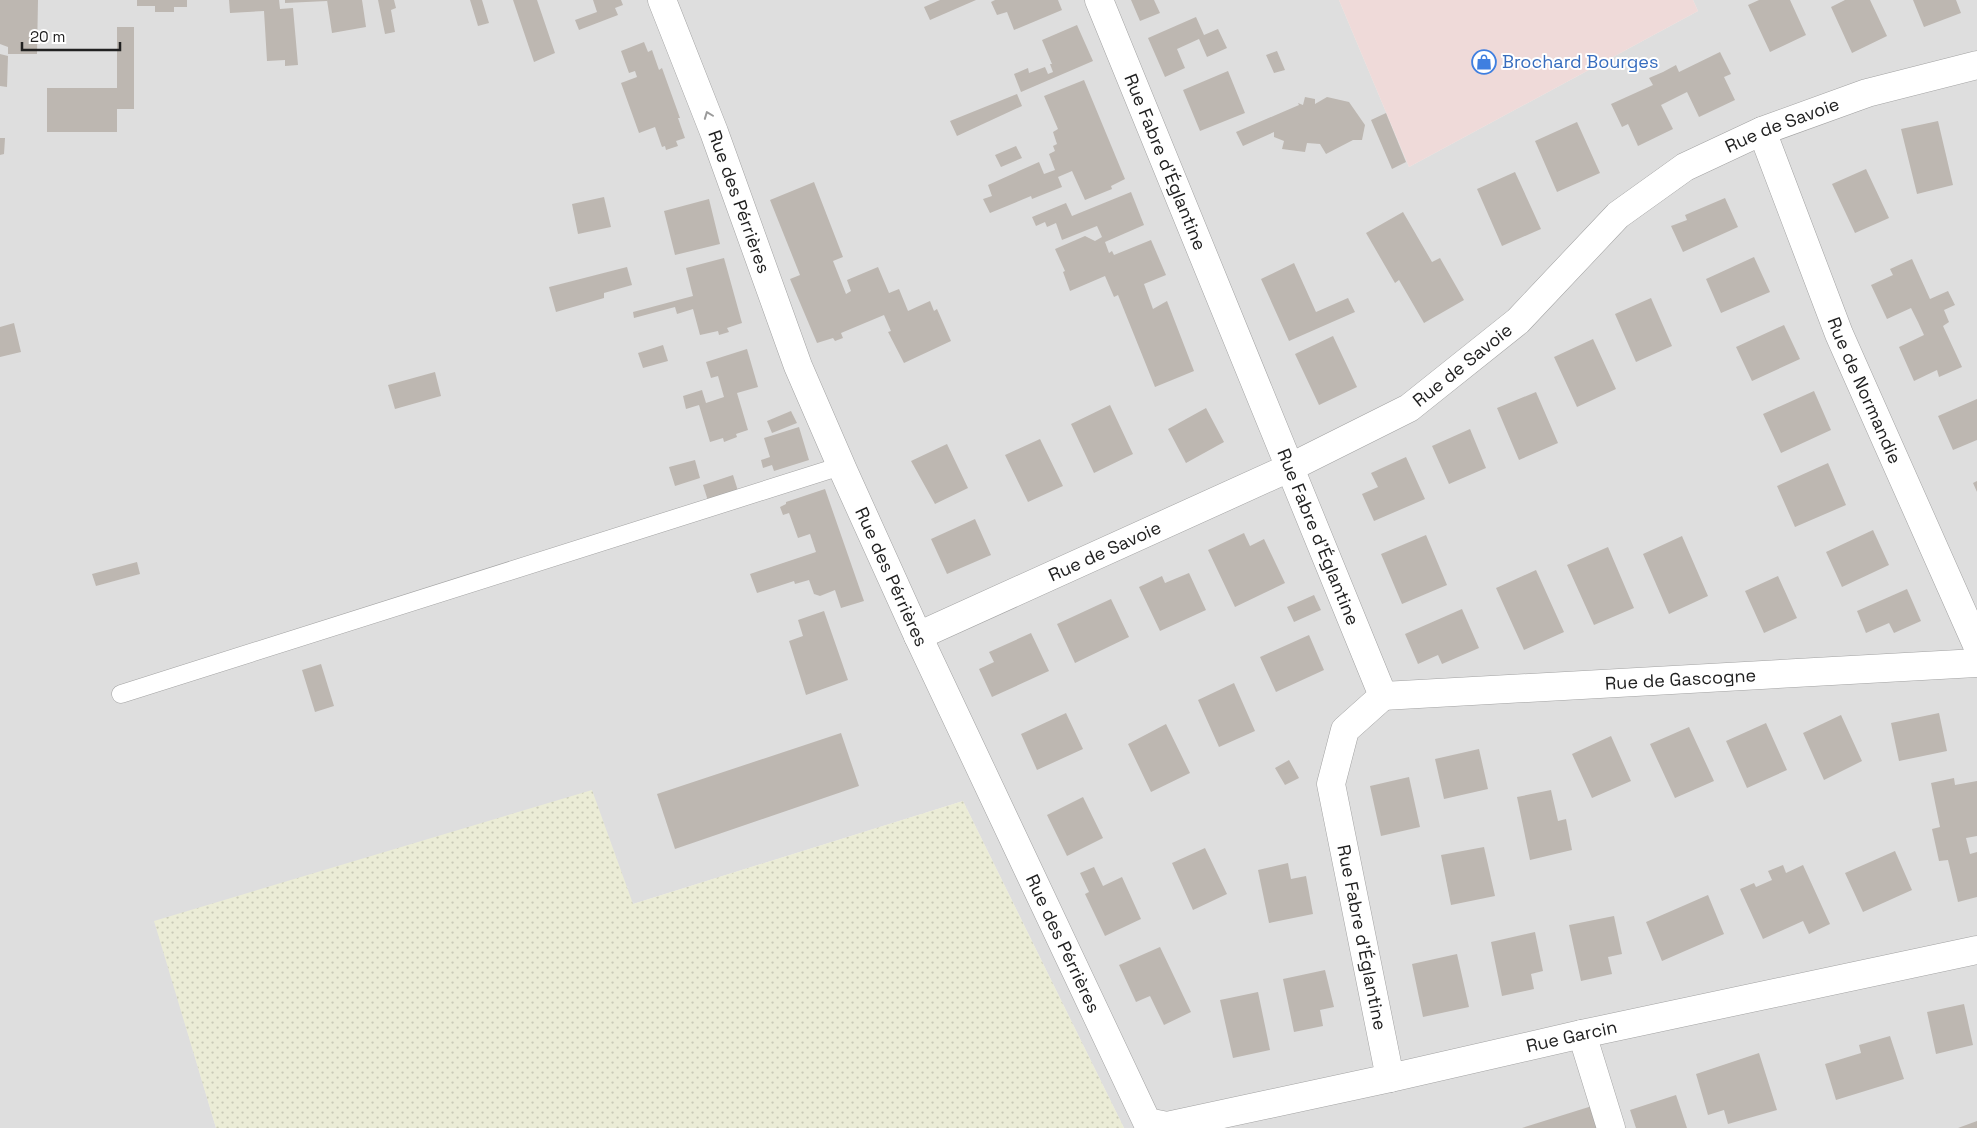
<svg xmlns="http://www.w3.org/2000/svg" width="1977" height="1128" font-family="'Space Grotesk',sans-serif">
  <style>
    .residential { fill: #dedede }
    .commercial { fill: #efdad9 }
    .farmland { fill: url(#farmland-dots) }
    .building { fill: #bdb7b1 }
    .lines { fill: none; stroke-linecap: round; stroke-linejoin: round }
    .lane-casing { stroke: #a2a2a2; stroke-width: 19 }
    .street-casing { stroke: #a2a2a2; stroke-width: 29 }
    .lane { stroke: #fff; stroke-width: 18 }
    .street { stroke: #fff; stroke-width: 28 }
    .oneway { stroke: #9b9b9b }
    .labels { text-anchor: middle; stroke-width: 4; stroke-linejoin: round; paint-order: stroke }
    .shop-label { font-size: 18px; fill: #366cbe; stroke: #fff; text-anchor: start }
    .street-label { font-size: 18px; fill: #212121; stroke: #fff }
  </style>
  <defs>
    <pattern id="farmland-dots" width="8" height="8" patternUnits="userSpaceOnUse" patternTransform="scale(1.25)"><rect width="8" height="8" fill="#ebecd6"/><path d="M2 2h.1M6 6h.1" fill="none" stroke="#c9cab7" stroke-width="1.8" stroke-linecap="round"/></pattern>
  </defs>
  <rect width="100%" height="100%" fill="#f0ede8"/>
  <path class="residential" d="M0,0H1339L1409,167L1698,11L1693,0H1977V1128H1124L963,801L633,904L155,921L216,1128H0Z"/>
  <path class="commercial" d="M1339,0H1693L1698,11L1409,167Z"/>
  <path class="farmland" d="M592,790L633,904L963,801L1124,1128H216L154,921Z"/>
  <path class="building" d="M0,0H38L37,54H8V47L0,44Z
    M137,0H187V7H174V12H155V6H137Z
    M229,0H279L280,9L293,8L298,65L285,66V60L267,61L264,11L230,13Z
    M285,0H327V1L285,3Z
    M327,0H362L366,27L332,33Z
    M378,0H394L396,8L391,10L395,32L385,34Z
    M470,0H482L489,23L478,26Z
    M513,0H537L555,53L534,62Z
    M593,0H621L623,5L615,8L618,15L579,30L575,20L597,12Z
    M940,0H976L930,20L924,7Z
    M995,0H1058L1062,10L1014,30L1007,12L997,15L991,2Z
    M1131,0H1154L1160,13L1140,21Z
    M1759,0H1790L1806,35L1770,52L1748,5Z
    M1845,0H1870L1887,36L1852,53L1831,7Z
    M1913,0H1956L1961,13L1924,27Z
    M1196,17L1204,35L1218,29L1227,48L1207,57L1199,39L1177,49L1185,68L1165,77L1148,38Z
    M1077,25L1093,61L1021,92L1014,74L1028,68L1029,73L1045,67L1048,74L1053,72L1050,64H1052L1042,40Z
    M117,27H134V109H117V132H47V88H117Z
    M644,42L648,52L652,50L659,70L662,68L680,118H678L685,138L676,141L678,146L666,150L665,146L662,147L655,127L639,133L621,83L637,77L635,71L629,73L621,51Z
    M1277,51L1285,70L1274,73L1266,55Z
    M1720,52L1731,74L1724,77L1735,100L1699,117L1687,92L1661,105L1673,129L1638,146L1628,124L1622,127L1611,104L1653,85L1649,78L1663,72L1676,65L1679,72Z
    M0,54L8,56L7,87L0,86Z
    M1228,71L1245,113L1200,131L1183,90Z
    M1084,80L1125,179L1111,186L1112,189L1085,200L1072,171L1058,177L1062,187L1032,199L1031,196L990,213L983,199L992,196L988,185L1039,162L1044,174L1055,170L1049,154L1055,151L1053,146L1057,144L1053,132L1058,129L1044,96Z
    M1017,94L1022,106L957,136L950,121Z
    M1305,97L1315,99V104L1327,97L1349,102L1365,125L1362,140H1353L1326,154L1320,144L1307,143L1305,152L1282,149L1284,141L1274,137V132L1243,146L1236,132L1299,105L1298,103L1303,105Z
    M1386,113L1406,162L1392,169L1371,120Z
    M1938,121L1953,185L1917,194L1901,129Z
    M1577,122L1600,173L1557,192L1535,141Z
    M0,138H5L4,154L0,155Z
    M1016,146L1022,158L1001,167L995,155Z
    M1866,169L1889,218L1855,233L1832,184Z
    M1515,172L1541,229L1502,246L1477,189Z
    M814,182L843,257L833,261L846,294L851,291L847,280L878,267L889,293L899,289L908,311L930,301L934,311L937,309L951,341L904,363L888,332L891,331L884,315L841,333L843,338L835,341L833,338L817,343L790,279L800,275L770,200Z
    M1131,192L1144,225L1105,242L1109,253L1112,251L1114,255L1151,240L1166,275L1144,284L1153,309L1167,301L1194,371L1155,387L1118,295L1114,297L1105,276L1070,291L1063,272L1065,271L1055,249L1085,236L1095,241L1102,237L1097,226L1062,240L1056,223L1047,227L1045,222L1036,226L1032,217L1066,203L1072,216Z
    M604,197L611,227L578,234L572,204Z
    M1725,198L1738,227L1683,252L1671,226L1687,220L1685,215Z
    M709,199L720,244L675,255L664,211Z
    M1403,212L1432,262L1440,258L1464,300L1424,323L1399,280L1395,283L1366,233Z
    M1754,257L1770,292L1721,313L1706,279Z
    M724,258L742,323L727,328L729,332L719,335L718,331L700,335L693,309L677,314L675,307L634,318L633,312L693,296L686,268Z
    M1912,259L1930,299L1948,291L1955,305L1944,310L1949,322L1943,326L1962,367L1939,377L1937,370L1914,381L1899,347L1924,335L1918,322L1911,308L1887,319L1871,285L1893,275L1890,269Z
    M1294,263L1316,312L1348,298L1355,312L1289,341L1261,279Z
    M627,267L632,285L604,293V298L556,312L549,287Z
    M1651,298L1672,346L1636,362L1615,314Z
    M14,323L21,352L0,357V327Z
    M1784,325L1800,359L1752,381L1736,347Z
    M1333,336L1357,387L1319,405L1295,354Z
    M1593,339L1616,389L1577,407L1554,357Z
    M663,345L668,361L643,368L638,353Z
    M747,349L758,387L737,393L748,430L736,434L737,437L724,442L723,438L710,442L699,405L686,409L683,396L702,390L706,403L724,397L718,376L711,378L706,362Z
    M435,372L441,396L395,409L388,385Z
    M1814,391L1831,430L1781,453L1763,414Z
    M1536,392L1558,443L1519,460L1497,408Z
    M1977,399V440L1953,450L1938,416Z
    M1110,405L1133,454L1094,473L1071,424Z
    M1206,408L1224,442L1186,463L1168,429Z
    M791,411L797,423L772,433L767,421Z
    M799,427L809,460L774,471L772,465L763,468L761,460L770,457L764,438Z
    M1470,429L1486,468L1449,484L1432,446Z
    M1040,439L1063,486L1028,502L1005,455Z
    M947,444L968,488L935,504L911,461Z
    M1406,457L1425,499L1374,521L1362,494L1378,487L1371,473Z
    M695,460L700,478L675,486L669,467Z
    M1828,463L1846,505L1795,527L1777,486Z
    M733,475L739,494L709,504L703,485Z
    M1977,481V492L1973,483Z
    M825,489L864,601L841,608L835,590L820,596L814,594L809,580L795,584L794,581L757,593L750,574L816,552L810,534L798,538L789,513L783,515L780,507L786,504V502Z
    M975,519L991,555L947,574L931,539Z
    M1873,530L1889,565L1842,587L1826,552Z
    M1244,533L1250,546L1264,539L1285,583L1235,607L1208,550Z
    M1426,535L1447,585L1402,604L1381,554Z
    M1682,536L1708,596L1669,614L1643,554Z
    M1608,547L1634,608L1594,625L1567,565Z
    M137,562L140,574L96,586L92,574Z
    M1536,570L1564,632L1524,650L1496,588Z
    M1189,573L1206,610L1160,631L1139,587L1162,576L1165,583Z
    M1778,576L1797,618L1764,633L1745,591Z
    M1907,589L1921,621L1894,633L1889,623L1866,633L1857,611Z
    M1314,595L1321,610L1294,622L1287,607Z
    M1111,599L1129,637L1075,663L1057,624Z
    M1462,609L1479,648L1442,664L1438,655L1418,664L1405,634Z
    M824,611L848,680L806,695L789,641L803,636L798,620Z
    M1031,633L1049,671L992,697L979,669L994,662L989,652Z
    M1309,635L1324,670L1276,692L1260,657Z
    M321,664L334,706L315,712L302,670Z
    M1234,683L1255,731L1219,747L1198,700Z
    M1066,713L1083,749L1037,770L1021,734Z
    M1939,713L1947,751L1899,761L1891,723Z
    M1841,715L1862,761L1824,780L1803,733Z
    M1766,723L1787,770L1747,788L1726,741Z
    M1166,724L1190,773L1151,792L1128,744Z
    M1689,727L1714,781L1675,798L1650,744Z
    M841,733L859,786L675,849L657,794Z
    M1611,736L1631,781L1592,798L1572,754Z
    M1479,749L1488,789L1444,799L1435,759Z
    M1289,760L1299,778L1285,785L1275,768Z
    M1409,777L1420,827L1381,836L1370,786Z
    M1954,778L1955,785L1977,781V836L1966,838L1970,854L1977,852V897L1958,902L1948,860L1939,861L1932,829L1940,827L1931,783Z
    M1551,790L1558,821L1566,819L1572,850L1530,860L1517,797Z
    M1083,797L1103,838L1067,856L1047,815Z
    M1484,847L1495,896L1451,905L1441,855Z
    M1205,848L1227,894L1193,910L1172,863Z
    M1895,851L1912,890L1863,912L1845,873Z
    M1288,863L1291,879L1306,876L1313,914L1269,923L1258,870Z
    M1783,865L1786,873L1803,865L1830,924L1809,934L1803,921L1763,939L1740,889L1754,883L1756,887L1772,880L1768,871Z
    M1094,867L1103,886L1122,877L1141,919L1105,936L1085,894L1089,892L1080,873Z
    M1708,895L1724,934L1662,961L1646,922Z
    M1614,916L1622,954L1608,957L1612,974L1581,981L1569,925Z
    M1535,932L1543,971L1531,974L1534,989L1502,996L1491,942Z
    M1160,947L1191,1012L1164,1025L1150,996L1136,1002L1119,965Z
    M1457,954L1469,1007L1423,1017L1412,964Z
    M1325,970L1334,1007L1320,1010L1323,1026L1294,1032L1283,979Z
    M1258,992L1270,1050L1233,1058L1220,1000Z
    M1964,1004L1973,1045L1936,1054L1927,1012Z
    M1890,1036L1904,1079L1836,1100L1825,1064L1861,1053L1859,1045Z
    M1759,1053L1777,1110L1728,1124L1724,1110L1708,1115L1696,1074Z
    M1676,1095L1687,1128H1636L1630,1110Z
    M1592,1106L1599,1128H1522Z
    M1977,1121V1128H1958Z"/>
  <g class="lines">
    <g class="lane-casing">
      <path id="lane" d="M121,694L841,466"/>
    </g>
    <g class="street-casing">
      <g id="street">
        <path id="s1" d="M662,0L714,132L798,366L843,470L918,636L1147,1122L1167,1126L1390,1078L1582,1034L1977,950"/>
        <path id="s2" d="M1099,0L1383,696L1345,730L1331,784L1390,1078"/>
        <path id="s3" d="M1762,131L1839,334L1977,645"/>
        <path id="s4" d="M918,636L1289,468L1409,408L1518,321L1618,215L1685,167L1762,131L1867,93L1977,65"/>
        <path id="s5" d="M1383,696L1977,663"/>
        <path d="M1582,1034L1611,1128"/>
      </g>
    </g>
    <use href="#lane" class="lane"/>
    <use href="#street" class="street"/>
  </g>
  <defs><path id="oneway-chevron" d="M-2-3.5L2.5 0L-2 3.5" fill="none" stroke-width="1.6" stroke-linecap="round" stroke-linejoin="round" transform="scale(1.25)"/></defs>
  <use class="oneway" href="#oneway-chevron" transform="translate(708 115) rotate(-111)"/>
  <defs>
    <g id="shop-ring" transform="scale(1.25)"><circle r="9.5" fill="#fff" stroke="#3f7fe0" stroke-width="1.5"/><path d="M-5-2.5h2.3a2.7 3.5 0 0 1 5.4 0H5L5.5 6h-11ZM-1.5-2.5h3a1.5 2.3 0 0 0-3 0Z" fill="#3f7fe0"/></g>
  </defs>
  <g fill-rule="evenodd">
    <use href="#shop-ring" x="1484" y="62"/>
  </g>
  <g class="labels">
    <g class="shop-label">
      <text x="1502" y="68">Brochard Bourges</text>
    </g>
    <g class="street-label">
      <text dy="6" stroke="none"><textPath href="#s4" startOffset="1015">Rue de Savoie</textPath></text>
      <text dy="6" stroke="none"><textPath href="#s2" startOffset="175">Rue Fabre d'Églantine</textPath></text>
      <text dy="6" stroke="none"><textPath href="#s1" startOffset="216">Rue des Pérrières</textPath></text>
      <text dy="6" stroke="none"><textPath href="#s4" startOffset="610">Rue de Savoie</textPath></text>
      <text dy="6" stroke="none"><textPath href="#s3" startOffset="279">Rue de Normandie</textPath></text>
      <text dy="6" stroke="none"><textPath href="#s2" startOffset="580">Rue Fabre d'Églantine</textPath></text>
      <text dy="6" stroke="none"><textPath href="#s4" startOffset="205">Rue de Savoie</textPath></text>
      <text dy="6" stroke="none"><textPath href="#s1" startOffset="621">Rue des Pérrières</textPath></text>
      <text dy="6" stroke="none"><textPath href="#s5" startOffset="298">Rue de Gascogne</textPath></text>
      <text dy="6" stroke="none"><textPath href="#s2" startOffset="1015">Rue Fabre d'Églantine</textPath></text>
      <text dy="6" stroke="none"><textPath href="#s1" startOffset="1026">Rue des Pérrières</textPath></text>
      <text dy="6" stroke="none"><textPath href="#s1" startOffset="1658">Rue Garcin</textPath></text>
    </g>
  </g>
  <path d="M22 42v8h98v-8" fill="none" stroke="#212121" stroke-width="2.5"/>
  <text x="30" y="42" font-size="15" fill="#212121" stroke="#ffffff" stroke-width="4" paint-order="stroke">20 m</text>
</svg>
